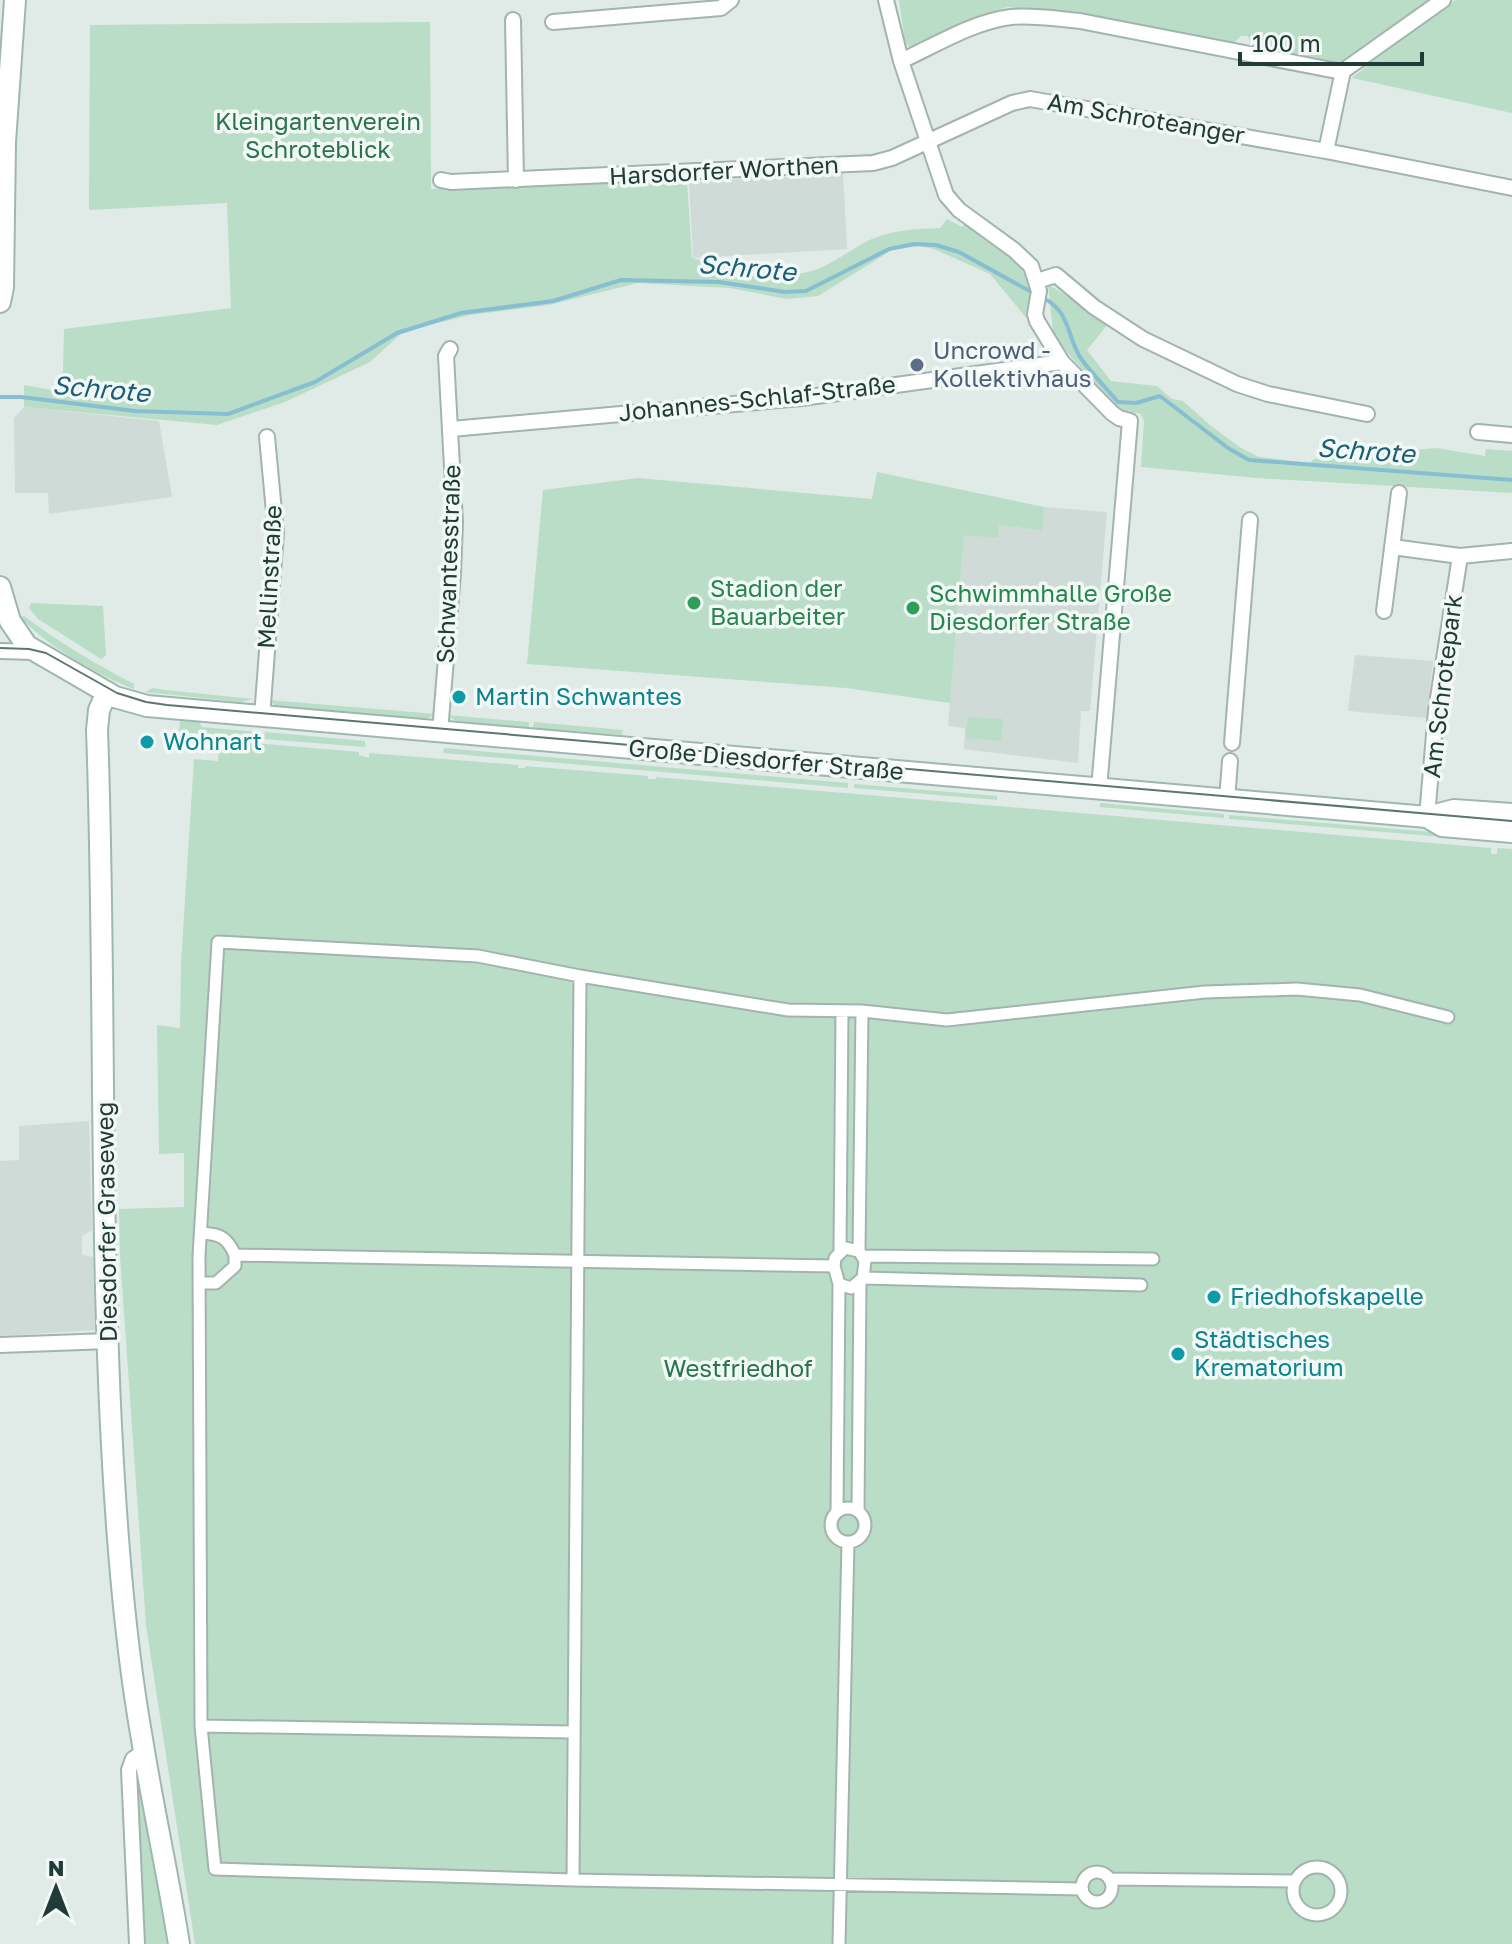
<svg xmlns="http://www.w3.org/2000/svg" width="1512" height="1944" font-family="'Golos Text',sans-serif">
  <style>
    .built { fill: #cfdbd7 }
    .green { fill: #b9ddc6 }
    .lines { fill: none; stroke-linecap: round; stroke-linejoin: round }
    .stream { stroke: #88bed1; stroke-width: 4 }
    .pedestrian-casing { stroke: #a3b3af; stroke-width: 15 }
    .minor-casing { stroke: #a3b3af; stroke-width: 18 }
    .secondary-casing { stroke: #9fb7b1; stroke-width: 24 }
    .pedestrian { stroke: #fff; stroke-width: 11 }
    .minor { stroke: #fff; stroke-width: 14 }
    .secondary { stroke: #fff; stroke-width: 20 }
    .tram { stroke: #5b7773; stroke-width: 2 }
    .service-dot { fill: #5c6f8a; stroke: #f1f8f5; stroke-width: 3 }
    .leisure-dot { fill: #2e9e5b; stroke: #f1f8f5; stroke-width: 3 }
    .culture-dot { fill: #0f9aa8; stroke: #f1f8f5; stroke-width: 3 }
    .labels { text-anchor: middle; stroke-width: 7; stroke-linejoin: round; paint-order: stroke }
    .street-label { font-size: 24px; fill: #213c37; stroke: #f1f8f5 }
    .park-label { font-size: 24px; fill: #2b724e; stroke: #f1f8f5 }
    .service-label { font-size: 24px; fill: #4e5e75; stroke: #f1f8f5; text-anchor: start }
    .leisure-label { font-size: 24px; fill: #27864d; stroke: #f1f8f5; text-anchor: start }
    .culture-label { font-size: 24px; fill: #0d838f; stroke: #f1f8f5; text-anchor: start }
    .water-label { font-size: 26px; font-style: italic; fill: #1b5e77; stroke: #f1f8f5 }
  </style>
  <rect width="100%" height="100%" fill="#e0ebe8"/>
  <path class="built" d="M843,173L847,249L693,258L689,182Z
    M24,407L159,421L172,497L49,514L48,493H15L14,418Z
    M1044,507L1107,512L1090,711H1081L1078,763L964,749L965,728L948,726L964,535L999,525L1041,531Z
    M1355,655L1433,661L1427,718L1348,711Z
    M89,1121L92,1230L82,1236V1255L93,1257L95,1330L0,1336V1161L19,1160V1126Z"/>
  <path class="green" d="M899,0H1430L1336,65L1251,46L1248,36H1241L1233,44L1055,11L1008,7L969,19L910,47L905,43Z
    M1455,0H1512V113L1352,78L1401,38Z
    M430,22L431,189L687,181L692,258C720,265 781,279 808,272C828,267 844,254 862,244C887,230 913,229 940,228L947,219L962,227L966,222L1023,267C1035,285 1032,299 1028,320L990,274L934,249L919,246L892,250L818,296L787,299L730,288L638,283L549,305L470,315L426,326L401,334L370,362L285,402L217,425L24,407V385L58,391L57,383L63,371L64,329L231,308L227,203L89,210L90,25Z
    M1048,284L1109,323L1087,350L1111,381L1157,386L1172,399L1183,401L1211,426L1241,448L1259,457L1310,463L1314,459L1436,448L1485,456L1486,449L1512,451V493L1257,478L1141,467L1144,421L1141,414L1117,408L1064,349L1053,332Z
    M877,472L1044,507L1042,531L999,525L998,538L964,535L950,703L846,688L527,664L543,490L638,478L872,499Z
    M31,603L103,606L106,655L101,659L38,619L29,608Z
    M24,616C59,642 95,664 134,684V689C101,677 43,644 21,617Z
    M153,688L165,690L253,699L241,702L145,692Z
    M269,700L436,714L426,719L276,706Z
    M447,715L529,722V728L456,721Z
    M968,717L1003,719L1001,741L966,738Z
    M180,721L199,722L202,727L260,732L259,738L179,732Z
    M534,722L623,730L622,735L533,728Z
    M265,732L365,741V747L264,739Z
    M194,738L359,752V755L369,758V753L518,765V768H525V766L648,776V779H656V777L1491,848V854H1497V848L1512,849V1944H195L146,1625L120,1256L119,1209L184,1207V1153L159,1154L157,1025L180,1028L181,963L194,759L218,761L219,747L194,744Z
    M444,748L848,783V788L443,753Z
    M854,784L997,796V800L854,788Z
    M1100,803L1224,814V818L1100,807Z
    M1229,815L1444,833V837L1229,819Z
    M135,1767L164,1919L167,1944H144Z"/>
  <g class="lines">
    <path class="stream" d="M1043,298C1070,311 1067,336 1080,357C1091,373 1106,388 1118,402L1136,403L1160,396L1228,448L1249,460L1512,480
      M0,397H21L135,411L228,414L315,382L397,333L461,313L553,301L621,280L719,282L785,292L806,291L889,249L914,244L936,245L959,252L1035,294"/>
    <g class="pedestrian-casing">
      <path id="pedestrian" d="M201,1233C220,1234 227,1237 235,1255L834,1266
        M845,1248L859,1251L865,1261L863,1278L851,1288L839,1284L834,1266L835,1258Z
        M840,1250L842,1011
        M859,1251L862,1011
        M863,1256L1153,1259
        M863,1278L1141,1285
        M199,1283H216L235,1266V1255
        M831 1525a17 17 0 1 1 34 0a17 17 0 1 1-34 0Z
        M837,1511L839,1284
        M858,1511L860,1283
        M201,1726L573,1732
        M1293 1891a24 24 0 1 1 48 0a24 24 0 1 1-48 0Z
        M1082 1887a15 15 0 1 1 30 0a15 15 0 1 1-30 0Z
        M1109,1879L1295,1881
        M573,1880L580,976
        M1082,1889L573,1880L215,1869L201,1726L199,1256L218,942L478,956L580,976L788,1010L862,1011L947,1020L1205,992L1297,989L1360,995L1448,1017
        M839,1944L848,1542"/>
    </g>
    <g class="minor-casing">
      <path id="minor" d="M886,0L901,61L946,195L959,210L1014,250L1031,266L1039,291L1035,314L1037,321L1062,362L1112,413L1119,418L1130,421L1099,789
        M513,20L516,180
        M553,22L721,8L731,0
        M901,61C936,45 972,22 1011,17C1034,15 1058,19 1080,21L1342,72
        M1326,151L1343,71L1443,0
        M441,180L451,182L873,163L892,158L1012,103L1030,99L1326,151L1512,188
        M1037,281L1056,275L1094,307L1143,339L1237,384L1268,394L1367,414
        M451,429L802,398L1062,362
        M1478,432L1512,435
        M1392,547L1460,556
        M1384,611L1399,493
        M0,651L34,652
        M262,717L276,533L267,437
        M440,732L453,573L455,522L446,356L450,349
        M1232,743L1250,520
        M1227,800L1230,761
        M1427,817L1436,711L1460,556L1512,551
        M0,1345L109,1341
        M137,1944L129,1770L133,1759L144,1752"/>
    </g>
    <g class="secondary-casing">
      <path id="secondary" d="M0,302L3,287L5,142L15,0
        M0,587L10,621L27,646L115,697L147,706L1427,817L1454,810L1512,814
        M107,692L99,710L97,730C107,1003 97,1278 119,1551C124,1613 131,1677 142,1739C153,1808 168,1875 179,1944
        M1427,817L1442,826L1512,832"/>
    </g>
    <use href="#pedestrian" class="pedestrian"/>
    <use href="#minor" class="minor"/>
    <use href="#secondary" class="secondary"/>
    <path class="tram" d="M0,648L29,649L46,653L117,693L146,702L167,705L1512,821"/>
  </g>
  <circle class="service-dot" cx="917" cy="365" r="8"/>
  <g class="leisure-dot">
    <circle cx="694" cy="603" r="8"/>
    <circle cx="913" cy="608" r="8"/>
  </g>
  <g class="culture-dot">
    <circle cx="459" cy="697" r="8"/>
    <circle cx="147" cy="742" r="8"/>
    <circle cx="1214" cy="1297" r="8"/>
    <circle cx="1178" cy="1354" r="8"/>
  </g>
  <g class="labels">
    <g class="street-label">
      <text transform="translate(1146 119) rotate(10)" y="8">Am Schroteanger</text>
      <text transform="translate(724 171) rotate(-3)" y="8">Harsdorfer Worthen</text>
      <text transform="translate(757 399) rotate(-6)" y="8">Johannes-Schlaf-Straße</text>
      <text transform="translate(449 564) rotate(-88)" y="8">Schwantesstraße</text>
      <text transform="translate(270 577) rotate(-87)" y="8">Mellinstraße</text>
      <text transform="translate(1443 686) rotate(-83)" y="8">Am Schrotepark</text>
      <text transform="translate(766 760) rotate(5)" y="8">Große Diesdorfer Straße</text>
      <text transform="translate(107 1222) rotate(-91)" y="8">Diesdorfer Graseweg</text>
    </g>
    <g class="park-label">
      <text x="318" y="130">Kleingartenverein<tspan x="318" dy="28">Schroteblick</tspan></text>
      <text x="738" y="1377">Westfriedhof</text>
    </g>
    <g class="service-label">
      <text x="933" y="359">Uncrowd -<tspan x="933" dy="28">Kollektivhaus</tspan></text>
    </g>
    <g class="leisure-label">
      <text x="710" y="597">Stadion der<tspan x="710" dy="28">Bauarbeiter</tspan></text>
      <text x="929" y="602">Schwimmhalle Große<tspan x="929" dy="28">Diesdorfer Straße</tspan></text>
    </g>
    <g class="culture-label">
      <text x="475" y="705">Martin Schwantes</text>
      <text x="163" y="750">Wohnart</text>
      <text x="1230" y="1305">Friedhofskapelle</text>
      <text x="1194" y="1348">Städtisches<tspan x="1194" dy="28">Krematorium</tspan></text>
    </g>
    <g class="water-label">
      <text transform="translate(747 268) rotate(5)" y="9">Schrote</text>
      <text transform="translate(101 389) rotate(5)" y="9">Schrote</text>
      <text transform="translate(1366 451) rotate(4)" y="9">Schrote</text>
    </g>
  </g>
  <g transform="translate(56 1888)" stroke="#f1f8f5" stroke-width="6" paint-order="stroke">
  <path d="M0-6L14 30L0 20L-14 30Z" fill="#213c37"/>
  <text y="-12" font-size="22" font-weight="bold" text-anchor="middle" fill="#213c37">N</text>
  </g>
  <path d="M1240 52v12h182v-12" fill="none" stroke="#213c37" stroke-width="4"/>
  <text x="1252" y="52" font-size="24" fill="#213c37" stroke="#f1f8f5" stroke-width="6" paint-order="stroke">100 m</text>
</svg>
